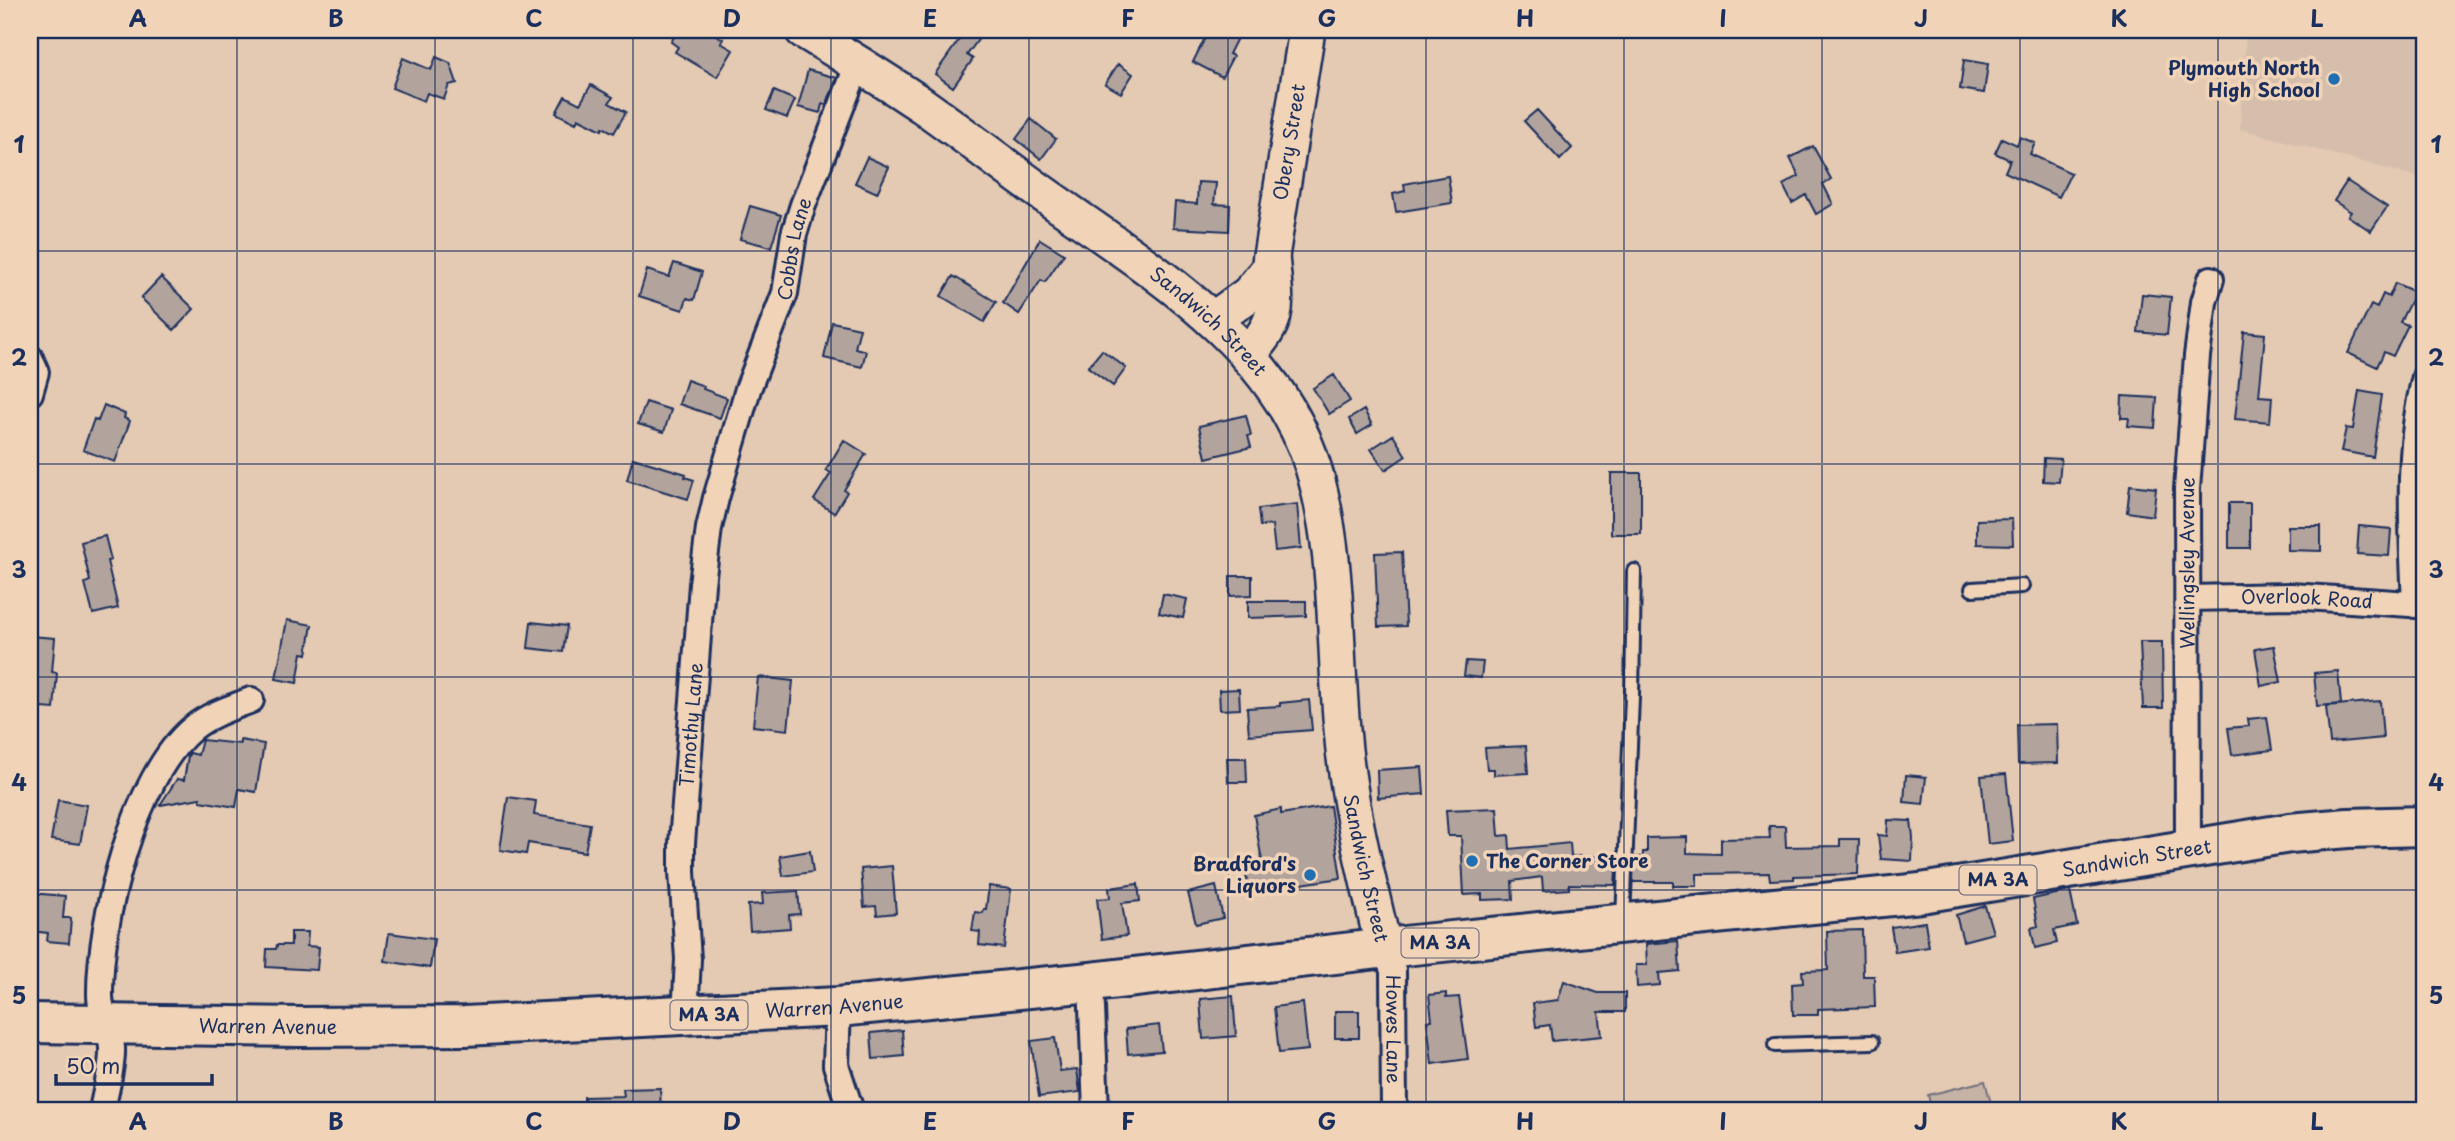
<svg xmlns="http://www.w3.org/2000/svg" width="2455" height="1141" font-family="'Playpen Sans',sans-serif">
  <style>
    .built { fill: #d5bfac }
    .green { fill: #c6b3a5; stroke: #707182; stroke-width: 2 }
    .building { fill: #b2a49d; stroke: #1b2f5e; stroke-width: 2 }
    .lines { fill: none; stroke-linecap: round; stroke-linejoin: round }
    .lane-casing { stroke: #1b2f5e; stroke-width: 18 }
    .street-casing { stroke: #1b2f5e; stroke-width: 30 }
    .secondary-casing { stroke: #1b2f5e; stroke-width: 40 }
    .primary-casing { stroke: #1b2f5e; stroke-width: 44 }
    .lane { stroke: #f1d4b7; stroke-width: 12 }
    .street { stroke: #f1d4b7; stroke-width: 24 }
    .secondary { stroke: #f1d4b7; stroke-width: 35 }
    .primary { stroke: #f1d4b7; stroke-width: 38 }
    .grid { fill: none; stroke: #1b2f5e; stroke-width: 2; stroke-opacity: 0.55 }
    .poi-dot { fill: #1f6fb2; stroke: #f1d4b7; stroke-width: 2.5 }
    .labels { text-anchor: middle; stroke-width: 7; stroke-linejoin: round; paint-order: stroke }
    .shield { fill: #f1d4b7; stroke: #5b6079; stroke-width: 2 }
    .shield-label { font-size: 18px; font-weight: bold; fill: #1b2f5e }
    .poi-label { font-size: 19px; font-weight: bold; fill: #1b2f5e; stroke: #f1d4b7; text-anchor: end }
    .street-label { font-size: 19px; fill: #1b2f5e; stroke: #f1d4b7 }
    .neatline { fill: none; stroke: #1b2f5e; stroke-width: 2.5 }
    .grid-label { font-size: 23px; text-anchor: middle; font-weight: bold; fill: #1b2f5e }
  </style>
  <rect width="100%" height="100%" fill="#e4cab2"/>
  <filter id="ink" filterUnits="userSpaceOnUse"><feTurbulence type="fractalNoise" baseFrequency=".0143" numOctaves="2"/><feDisplacementMap in="SourceGraphic" scale="14" xChannelSelector="R" yChannelSelector="G"/><feConvolveMatrix kernelMatrix="1 2 1 2 8 2 1 2 1" color-interpolation-filters="sRGB"/></filter>
  <g filter="url(#ink)">
    <path class="built" d="M2246,30H2425V179L2240,129Z"/>
    <path class="green" d="M1985,1081L1993,1111H1932L1928,1095Z"/>
    <path class="building" d="M678,30H707L723,39L721,43L733,50L717,77L675,52L678,47L671,42Z
      M966,30H970L980,37L967,55L973,59L953,87L935,74Z
      M1209,30H1241L1229,54L1233,56L1222,77L1193,62Z
      M436,57L450,63L457,83L449,85L444,99L427,93L424,101L392,88L403,58L431,70Z
      M1964,60L1988,64L1984,93L1960,89Z
      M1118,64L1133,74L1121,93L1105,84Z
      M808,70L837,78L826,105L822,104L820,113L798,107Z
      M591,85L613,97L609,103L626,112L614,133L603,127L602,130L578,118L576,123L556,113L565,96L580,104Z
      M774,91L795,100L787,118L766,110Z
      M1537,110L1572,148L1560,160L1524,121Z
      M1031,119L1056,139L1041,159L1016,139Z
      M2020,137L2035,143L2030,154L2071,173L2059,197L2005,172L2010,160L1995,153L2002,138L2017,145Z
      M1813,146L1831,179L1823,184L1833,204L1816,214L1806,195L1792,203L1783,185L1799,176L1790,158Z
      M867,157L889,167L877,193L855,183Z
      M1448,176L1452,203L1396,212L1393,194L1405,191L1404,184Z
      M2347,181L2387,207L2371,231L2348,216L2351,212L2334,201Z
      M1198,182L1216,183L1214,204L1230,205L1229,231L1173,228L1175,202L1197,204Z
      M750,206L781,215L771,247L740,239Z
      M1040,239L1064,254L1045,282L1041,280L1019,314L1003,303Z
      M674,263L702,272L694,300L687,298L683,310L639,296L647,270L669,277Z
      M953,276L996,302L984,322L941,296Z
      M161,277L194,309L174,330L141,298Z
      M2395,283L2415,292L2400,322L2408,325L2393,356L2384,352L2377,367L2348,353L2371,305L2377,308L2383,294L2389,297Z
      M2142,294L2171,297L2167,335L2138,332Z
      M832,322L860,328L855,348L866,351L862,367L824,358Z
      M2244,332L2265,334L2259,396L2272,397L2270,422L2235,419Z
      M1102,350L1126,368L1113,386L1088,367Z
      M1334,375L1350,401L1329,414L1313,388Z
      M687,380L704,386L703,389L727,398L720,418L679,404Z
      M2359,391L2382,395L2373,457L2341,451L2346,428L2353,429Z
      M2122,396L2157,398L2155,428L2128,426L2129,418H2121Z
      M646,402L671,410L664,432L638,424Z
      M104,405L125,414L124,418L130,421L115,462L83,450L94,419L98,421Z
      M1364,410L1372,425L1357,434L1349,419Z
      M1246,415L1251,435L1248,436L1251,447L1206,458L1199,426Z
      M1393,435L1406,456L1385,470L1371,449Z
      M844,440L866,454L844,490L847,492L834,513L814,500L831,473L826,470Z
      M633,458L686,474L685,477L694,480L688,499L627,480Z
      M2044,458L2061,459L2059,482L2043,481Z
      M1611,473H1641V534H1611Z
      M2130,485L2156,488L2153,516L2127,512Z
      M2229,503H2250V548H2229Z
      M1297,504L1301,548L1275,551L1272,525L1260,526L1258,509Z
      M2012,519L2013,545L1977,544V520Z
      M2288,526H2321V551L2288,550Z
      M2359,526L2391,529L2389,556L2357,554Z
      M105,536L111,560L107,561L118,608L93,614L85,583L90,581L81,542Z
      M1402,552L1406,626L1378,627L1375,553Z
      M1230,576H1252V595L1230,596Z
      M1163,594L1187,599L1183,618L1159,613Z
      M1248,601H1306V616L1248,618Z
      M287,620L312,625L307,654L302,653L297,683L276,679Z
      M531,622L567,626L563,652L528,648Z
      M30,636L55,638L52,672L57,673L54,709L30,707Z
      M2140,642H2162L2163,708H2143Z
      M2274,646L2281,682L2261,686L2255,649Z
      M1466,661L1483,662L1481,678L1464,676Z
      M2338,671L2341,704L2317,706L2314,673Z
      M758,677L793,681L788,730L753,726Z
      M1239,689L1240,709L1220,710L1219,690Z
      M1309,700L1312,730L1249,735L1247,708L1280,706V703Z
      M2380,701L2383,738L2330,743L2326,706Z
      M2267,717L2272,750L2232,755L2228,728L2249,726L2248,719Z
      M2057,724L2058,763L2018,764L2017,725Z
      M202,740L240,744V740L264,744L256,792L239,789L236,807L200,801V798L160,805L177,779L184,780L188,756L190,753L198,755Z
      M1526,746L1528,773L1494,775V769H1487L1485,748Z
      M1227,758H1246L1247,782H1228Z
      M1422,767L1424,794L1378,798L1377,770Z
      M2006,774L2013,841L1988,844L1981,776Z
      M1906,775L1926,777L1923,804L1904,802Z
      M508,797L536,801L534,815L590,824L585,852L528,843L526,854L500,850Z
      M58,800L87,805L80,844L51,840Z
      M1330,806L1341,878L1249,892L1244,864L1262,861L1254,815L1281,809V814Z
      M1497,808L1499,836L1509,835L1510,849L1570,843L1571,856L1617,857L1615,885L1569,884V889L1543,891L1542,877L1512,881L1513,899L1482,900V894L1464,895L1461,836H1448L1446,810Z
      M1888,820L1911,821L1913,837L1912,861L1881,859L1878,835L1887,836Z
      M1769,826H1785L1786,847L1840,846V839H1859L1858,874L1794,876V879L1770,880L1769,873L1697,874V886H1673V882H1633L1634,857H1643V852H1647V838L1687,837V853L1721,854V839L1770,838Z
      M810,851L813,872L783,876L780,856Z
      M892,866L896,913L877,915L876,906L864,907L861,869Z
      M1138,884L1140,901L1122,903L1127,936L1102,939L1097,899L1110,898L1109,888Z
      M989,886L1011,889L1004,948L979,945L980,932L972,931L975,912L983,913L984,909H986Z
      M1216,886L1223,918L1196,924L1188,893Z
      M798,891L800,914L789,915L790,928L750,931L748,905L763,904L762,893Z
      M2070,891L2077,925L2054,930L2057,943L2035,948L2031,928L2038,926L2033,899Z
      M30,893L65,896L63,918H71L69,943L47,941L48,933L30,931Z
      M1985,906L1993,933L1963,941L1956,915Z
      M1925,922L1929,947L1895,952L1891,927Z
      M1862,930L1863,976H1874L1875,1007L1818,1009V1015H1793L1792,984L1803,983L1802,971L1828,970L1827,931Z
      M291,932H308L307,946L319,947L317,970L266,967L267,949H276L277,945H291Z
      M389,933L434,939L430,968L385,961Z
      M1678,941L1680,971L1659,973L1660,985L1637,987L1636,965H1647L1646,944Z
      M1564,981L1598,993H1625V1012H1599L1602,1036L1552,1041L1550,1025L1536,1027L1533,1003L1558,1000Z
      M1446,993V998L1459,997L1468,1059L1432,1064L1427,1021L1432,1020L1429,995Z
      M1233,996L1236,1036L1203,1039L1200,999Z
      M1303,1003L1308,1050L1279,1053L1274,1007Z
      M1335,1011H1359V1038H1335Z
      M1159,1025L1162,1051L1128,1054L1126,1029Z
      M902,1030L904,1056L873,1059L871,1033Z
      M1055,1038L1060,1071L1077,1069L1080,1092L1039,1097L1031,1041Z
      M660,1088L661,1111H584V1097L624,1096L623,1089Z"/>
    <g class="lines">
      <g class="lane-casing">
        <path id="lane" d="M1972,589L2022,586
          M1623,920L1632,697L1634,571
          M1775,1045L1872,1042"/>
      </g>
      <g class="street-casing">
        <g id="street">
          <path d="M30,358L36,372L30,393"/>
          <path id="s1" d="M2188,598L2291,596L2425,605"/>
          <path d="M2415,605C2412,528 2406,452 2425,377"/>
          <path id="s2" d="M2188,848L2187,489L2197,356L2204,302L2211,279"/>
          <path id="s3" d="M1384,949L1393,970L1394,1111"/>
          <path d="M1091,982L1096,1111"/>
          <path d="M838,1007L836,1065L851,1111"/>
          <path id="s4" d="M685,1016L688,959L682,872V843L702,584L709,528L716,498L748,389L785,293L794,234L803,205L858,64"/>
          <path d="M102,1111C105,1092 113,1068 112,1048C111,1030 100,1014 100,996C99,921 134,777 193,728C210,714 231,708 251,700"/>
        </g>
      </g>
      <g class="secondary-casing">
        <g id="secondary">
          <path id="s5" d="M803,30C843,54 883,79 922,105C959,131 995,159 1031,185C1134,260 1274,337 1313,467C1339,552 1334,642 1342,729C1348,804 1367,877 1384,949"/>
          <path id="s6" d="M1213,320L1249,294L1269,269L1307,30"/>
          <path d="M1247,355C1283,318 1275,304 1271,256"/>
        </g>
      </g>
      <g class="primary-casing">
        <g id="primary">
          <path id="s7" d="M30,1023L300,1027L465,1026L838,1007L1091,982L1413,945L1921,893L2290,833L2348,828L2425,826"/>
        </g>
      </g>
      <use href="#lane" class="lane"/>
      <use href="#street" class="street"/>
      <use href="#secondary" class="secondary"/>
      <use href="#primary" class="primary"/>
    </g>
  </g>
  <path class="grid" d="M237,30V1111M435,30V1111M633,30V1111M831,30V1111M1029,30V1111M1228,30V1111M1426,30V1111M1624,30V1111M1822,30V1111M2020,30V1111M2218,30V1111M30,251H2425M30,464H2425M30,677H2425M30,890H2425"/>
  <g class="poi-dot">
    <circle cx="2334" cy="79" r="7"/>
    <circle cx="1472" cy="861" r="7"/>
    <circle cx="1310" cy="875" r="7"/>
  </g>
  <g class="labels">
    <g class="shield">
      <rect x="1959.5" y="865.5" width="77" height="29" rx="5"/>
      <rect x="1401.5" y="928.5" width="77" height="29" rx="5"/>
      <rect x="670.5" y="1000.5" width="77" height="29" rx="5"/>
    </g>
    <g class="shield-label">
      <text x="1998" y="886">MA 3A</text>
      <text x="1440" y="949">MA 3A</text>
      <text x="709" y="1021">MA 3A</text>
    </g>
    <g class="poi-label">
      <text x="2320" y="75">Plymouth North<tspan x="2320" dy="22">High School</tspan></text>
      <text x="1486" y="868" text-anchor="start">The Corner Store</text>
      <text x="1296" y="871">Bradford's<tspan x="1296" dy="22">Liquors</tspan></text>
    </g>
    <g class="street-label">
      <text dy="7" stroke="none"><textPath href="#s6" startOffset="205">Obery Street</textPath></text>
      <text dy="7" stroke="none"><textPath href="#s4" startOffset="782">Cobbs Lane</textPath></text>
      <text dy="7" stroke="none"><textPath href="#s5" startOffset="500">Sandwich Street</textPath></text>
      <text dy="7" stroke="none"><textPath href="#s2" startOffset="285">Wellingsley Avenue</textPath></text>
      <text dy="7" stroke="none"><textPath href="#s1" startOffset="119">Overlook Road</textPath></text>
      <text dy="7" stroke="none"><textPath href="#s4" startOffset="292">Timothy Lane</textPath></text>
      <text dy="7" stroke="none"><textPath href="#s7" startOffset="2116">Sandwich Street</textPath></text>
      <text dy="7" stroke="none"><textPath href="#s5" startOffset="1088">Sandwich Street</textPath></text>
      <text dy="7" stroke="none"><textPath href="#s7" startOffset="805">Warren Avenue</textPath></text>
      <text dy="7" stroke="none"><textPath href="#s7" startOffset="238">Warren Avenue</textPath></text>
      <text dy="7" stroke="none"><textPath href="#s3" startOffset="82">Howes Lane</textPath></text>
    </g>
  </g>
  <rect width="2455" height="1141" fill="none" stroke="#f1d4b7" stroke-width="77"/>
  <path d="M56 1074v10h156v-10" fill="none" stroke="#1b2f5e" stroke-width="3.5"/>
  <text x="66" y="1074" font-size="21" fill="#1b2f5e" stroke="#f1d4b7" stroke-width="5" paint-order="stroke">50 m</text>
  <rect x="38" y="38" width="2378" height="1064" class="neatline"/>
  <g class="grid-label">
    <text x="138" y="27">A</text>
    <text x="336" y="27">B</text>
    <text x="534" y="27">C</text>
    <text x="732" y="27">D</text>
    <text x="930" y="27">E</text>
    <text x="1128" y="27">F</text>
    <text x="1327" y="27">G</text>
    <text x="1525" y="27">H</text>
    <text x="1723" y="27">I</text>
    <text x="1921" y="27">J</text>
    <text x="2119" y="27">K</text>
    <text x="2317" y="27">L</text>
    <text x="19" y="153">1</text>
    <text x="2436" y="153">1</text>
    <text x="19" y="366">2</text>
    <text x="2436" y="366">2</text>
    <text x="19" y="578">3</text>
    <text x="2436" y="578">3</text>
    <text x="19" y="791">4</text>
    <text x="2436" y="791">4</text>
    <text x="19" y="1004">5</text>
    <text x="2436" y="1004">5</text>
    <text x="138" y="1130">A</text>
    <text x="336" y="1130">B</text>
    <text x="534" y="1130">C</text>
    <text x="732" y="1130">D</text>
    <text x="930" y="1130">E</text>
    <text x="1128" y="1130">F</text>
    <text x="1327" y="1130">G</text>
    <text x="1525" y="1130">H</text>
    <text x="1723" y="1130">I</text>
    <text x="1921" y="1130">J</text>
    <text x="2119" y="1130">K</text>
    <text x="2317" y="1130">L</text>
  </g>
</svg>
